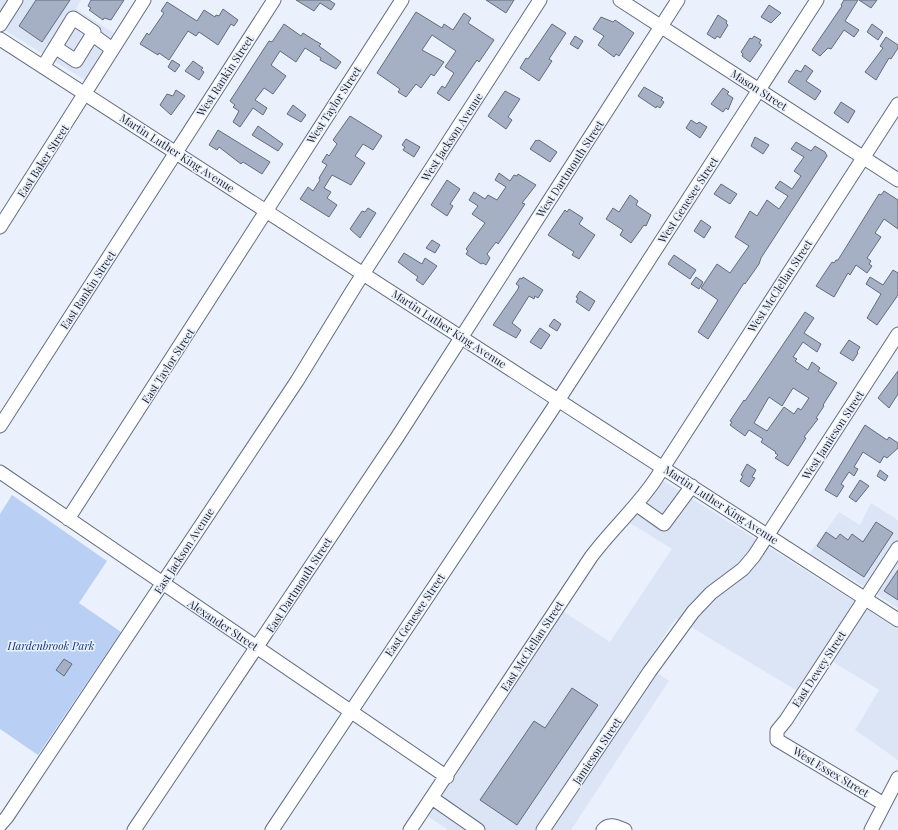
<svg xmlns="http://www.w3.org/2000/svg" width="898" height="830" font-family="'Playfair Display',serif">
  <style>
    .built { fill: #dce5f6 }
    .green { fill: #bacff4 }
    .building { fill: #a5b0c4; stroke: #626c7e; fill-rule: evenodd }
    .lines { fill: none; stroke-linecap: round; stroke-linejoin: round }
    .minor-casing { stroke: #646e80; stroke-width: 15 }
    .minor { stroke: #fff; stroke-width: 13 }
    .labels { text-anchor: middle; stroke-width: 3; stroke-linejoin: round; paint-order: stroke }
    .street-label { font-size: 11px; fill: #1d2229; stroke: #eaf1fd }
    .park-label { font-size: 11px; font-style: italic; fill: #0d3480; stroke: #eaf1fd }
  </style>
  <rect width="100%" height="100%" fill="#eaf1fd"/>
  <path class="built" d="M0,0H81L76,9L117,35L86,81L0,27Z
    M664,481L898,629V760L855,730L879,690L822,655L799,692L676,618L645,665L669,681L571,830H448L426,815L561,610L610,642L672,549L630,523Z
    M871,503L898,520V608L810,553L839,512L860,525Z"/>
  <path class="green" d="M12,495L107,561L79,603L121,632L38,755L0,729V514Z"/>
  <path class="building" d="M36,0H70L42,42L19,26Z
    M91,0H124L111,20L104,18L103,20L89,10L91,8L88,6Z
    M296,0H329L335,4L331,10L320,3L314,11Z
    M486,0H514L506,13Z
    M844,0H858L845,21L859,30L854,37L844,30L831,49L828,48L820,56L812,50L842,6L841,5Z
    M859,0H877L871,8Z
    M167,2L197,21L204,10L215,17L216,15L219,16L223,9L238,20L234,26L231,24L218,45L199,32L196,36L188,31L169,60L159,53L158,55L140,44L147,33L149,35L164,13L161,11Z
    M769,5L781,13L771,23L761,17Z
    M416,12L442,28L444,24L453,30L464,13L471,18L468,23L494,40L479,62L477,60L449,101L437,93L442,86L445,88L454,73L445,67L456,51L432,35L422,50L444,62L434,76L431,74L421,88L416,84L406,97L398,92L400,89L377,73Z
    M718,15L727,21L726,23L728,25L720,38L717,36L715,39L707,34Z
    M601,17L613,22L615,20L634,33L619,56L616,54L614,57L598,45L604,36L593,29Z
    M284,24L301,36L303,33L314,40L321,44L319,46L341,62L336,69L320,60L321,58L305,48L296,62L280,51L271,65L286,76L273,94L264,88L255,100L267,108L263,115L253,108L240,127L233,122L239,111L233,107L235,105L230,101L269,41L272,42Z
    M552,24L566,33L549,59L552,61L539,81L520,68L526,58L528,59Z
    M872,24L883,32L878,40L867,32Z
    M575,36L583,41L578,49L570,44Z
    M754,36L761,40L759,43L762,45L750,62L742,56L743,54L741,52L750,38L752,39Z
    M886,37L898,45V48L891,59L889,58L876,80L865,72L883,48L880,46Z
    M172,60L180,65L175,72L168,67Z
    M193,61L203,68L201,70L204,72L199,80L185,71Z
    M805,65L813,71L806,81L821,91L815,100L788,82L796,70L801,72Z
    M644,87L663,98L661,100L664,102L660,108L657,106L656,108L638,96Z
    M723,88L729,92L727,94L733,98L728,110L726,108L723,112L711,104Z
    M176,90L185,96L171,115L160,105L167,94L173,96Z
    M505,91L520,99L508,117L512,120L506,129L488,116Z
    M841,102L855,111L848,123L834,113Z
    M293,105L306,115L301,122L287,114Z
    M350,116L382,136L373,150L363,144L355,156L365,163L351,185L332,175L324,188L331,192L327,198L337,205L329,217L300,199L308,187L313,191L320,180L319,178L327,165L322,162L327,154L329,156L337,144L333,140Z
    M691,120L697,124L699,122L707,127L700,138L686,128Z
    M258,126L283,144L278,151L252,135Z
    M218,130L270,162L262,174L243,162L241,164L219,147L217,150L209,145Z
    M755,137L769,145L763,154L751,146Z
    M406,139L420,147L414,157L403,150L405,147L402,145Z
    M536,140L537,141L539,140L557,152L550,162L530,149Z
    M796,142L811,151L815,146L825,152L827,156L761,258L759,264L745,284L744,283L708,339L698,332L718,300L701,288L717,264L730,273L749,246L735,237L750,211L757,216L767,200L779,209L788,196L775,188L780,181L792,189L801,176L794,171L804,157L791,149Z
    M499,173L510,181L514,175L517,176L518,174L536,185L522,203L525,204L507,231L498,244L496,242L487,254L490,258L486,265L483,263L481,264L466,254L468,251L466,249L485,223L472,214L478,206L469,200L474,192L485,199L488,195L497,200L506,187L495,180Z
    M447,180L460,189L450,204L453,206L447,216L431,205Z
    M721,184L737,194L730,204L714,194Z
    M884,191L898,200V229L884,219L875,233L881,237L867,258L871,261L869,264L872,266L867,273L856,265L850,275L848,273L834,297L816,286L832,262L834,263L836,260H838L879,194L881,195Z
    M630,195L638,201L636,205L651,215L646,226L644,225L631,243L620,235L623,230L606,219L613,208L619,212Z
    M368,208L376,213L360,238L350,229L362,211L365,212Z
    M569,209L583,218L579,224L595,235L579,259L572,255L574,252L548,235L565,210L567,212Z
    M701,220L711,227L704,238L694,231Z
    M432,240L440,245L435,253L426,248Z
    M404,253L422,264L425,258L437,266L423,285L416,280L418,277L398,262Z
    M674,255L696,270L690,279L668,264Z
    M893,270L898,273V295L877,325L867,318L881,294L866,284L870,277L883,285Z
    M523,277L543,290L538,298L535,296L534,299L529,296L512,323L521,330L516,338L493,325L518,289L519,286L516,284L520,278L522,279Z
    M696,277L703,282L699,289L691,284Z
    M580,291L595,301L589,311L576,302L578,298L576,297Z
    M805,312L814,318L804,333L821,344L817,352L803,342L793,357L797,359L795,361L808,370L812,362L820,368L818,371L837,383L823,405L824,406L816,418L818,419L804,437L806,438L788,466L775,458L778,455L775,453L776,452L761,442L763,439L749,430L745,436L730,425L732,422L730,421L744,400L745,401ZM793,388L809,398L801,410L798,408L794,414L784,407L767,431L754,423L769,397L782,406Z
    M554,319L561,324L557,331L549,326Z
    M540,328L550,335L541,349L530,342Z
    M849,340L860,347L857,352L858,353L853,361L840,353Z
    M898,371V394L889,408L878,398Z
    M865,425L887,440L889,437L898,443V448L887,458L884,456L880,463L863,452L854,467L858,469L854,476L849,472L841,484L844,486L837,497L825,490Z
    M747,464L756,470L752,477L755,478L749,487L740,481L743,476L741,475Z
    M880,470L888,476L885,481L877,476Z
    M860,480L869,486L856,502L849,497Z
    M876,522L893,533L864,577L817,546L826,532L836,539L840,534L848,540L852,534L863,542Z
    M898,570V600L884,591Z
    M64,659L72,664L64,676L56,670Z
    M572,688L598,705L517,825L480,800L534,721L545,728Z"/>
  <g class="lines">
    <g class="minor-casing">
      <path id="minor" d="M620,0L898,180
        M0,25L16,0
        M93,35L112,49
        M0,39L898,620
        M43,67L73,18L94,32L76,61L55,47
        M0,227L144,0
        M0,426L274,0
        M0,472L447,777
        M637,505L664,524L692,486
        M68,519L402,0
        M432,798L478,830
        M884,804L777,740V731L786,720L898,548
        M0,825L7,817L297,381L354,288L540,0
        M134,830L398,436L678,0
        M272,830L550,413L817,0
        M410,830L591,557C611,530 636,508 655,480L898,104
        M543,830L650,671L693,612L711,593L743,569L754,556L898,334
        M603,830C609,822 618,827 625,830
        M871,830L898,778"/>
    </g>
    <use href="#minor" class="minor"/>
  </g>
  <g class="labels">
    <g class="street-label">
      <text transform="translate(225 76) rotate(-57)" y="4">West Rankin Street</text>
      <text transform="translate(759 90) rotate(33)" y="4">Mason Street</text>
      <text transform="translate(334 105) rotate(-57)" y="4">West Taylor Street</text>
      <text transform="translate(452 137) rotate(-57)" y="4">West Jackson Avenue</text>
      <text transform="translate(177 153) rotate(33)" y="4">Martin Luther King Avenue</text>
      <text transform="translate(43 161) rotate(-57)" y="4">East Baker Street</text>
      <text transform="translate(570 169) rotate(-57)" y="4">West Dartmouth Street</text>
      <text transform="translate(688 200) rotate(-57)" y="4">West Genesee Street</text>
      <text transform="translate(780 286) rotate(-57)" y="4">West McClellan Street</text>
      <text transform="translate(88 290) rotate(-57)" y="4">East Rankin Street</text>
      <text transform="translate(449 329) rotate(33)" y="4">Martin Luther King Avenue</text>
      <text transform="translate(168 366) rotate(-57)" y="4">East Taylor Street</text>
      <text transform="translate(833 435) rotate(-57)" y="4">West Jamieson Street</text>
      <text transform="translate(721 505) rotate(33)" y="4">Martin Luther King Avenue</text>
      <text transform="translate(184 551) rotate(-57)" y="4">East Jackson Avenue</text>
      <text transform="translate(299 585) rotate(-57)" y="4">East Dartmouth Street</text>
      <text transform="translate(415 615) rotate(-56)" y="4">East Genesee Street</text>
      <text transform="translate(223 625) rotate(34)" y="4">Alexander Street</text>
      <text transform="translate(532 646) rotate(-57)" y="4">East McClellan Street</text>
      <text transform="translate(819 669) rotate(-57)" y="4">East Dewey Street</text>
      <text transform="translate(597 751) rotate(-56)" y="4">Jamieson Street</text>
      <text transform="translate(831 772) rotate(31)" y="4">West Essex Street</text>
    </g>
    <g class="park-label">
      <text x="51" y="650">Hardenbrook Park</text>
    </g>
  </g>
</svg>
